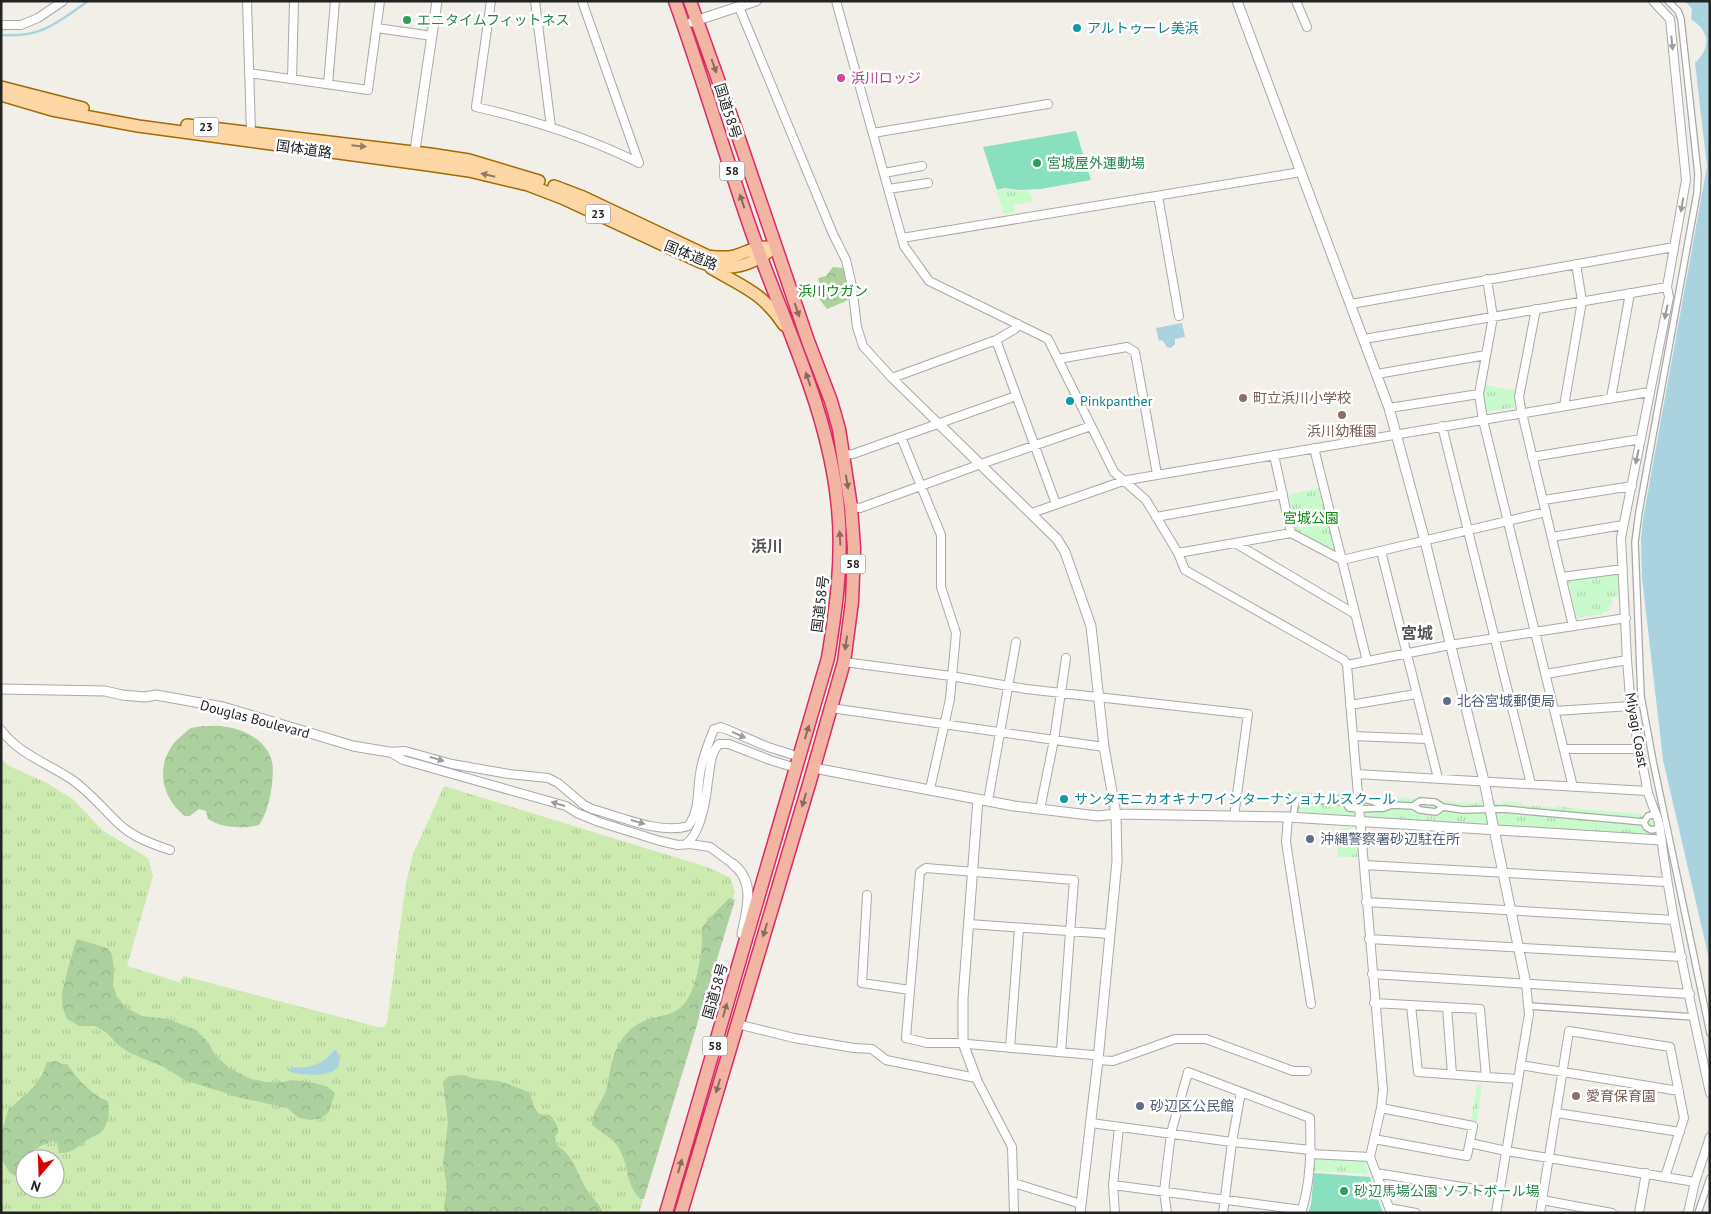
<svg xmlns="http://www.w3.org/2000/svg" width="1711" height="1214" font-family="'PT Sans','Noto Sans JP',sans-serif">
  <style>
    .grass { fill: url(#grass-tufts); fill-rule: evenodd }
    .forest { fill: url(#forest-crowns) }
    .park { fill: url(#park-tufts) }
    .pitch { fill: #88e0be }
    .water { fill: #aad3df }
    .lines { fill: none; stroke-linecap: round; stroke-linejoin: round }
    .stream { stroke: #aad3df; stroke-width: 2.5 }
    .pedestrian-casing { stroke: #a9a9a9; stroke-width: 8 }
    .minor-casing { stroke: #a9a9a9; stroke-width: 10 }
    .tertiary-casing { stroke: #a9a9a9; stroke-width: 11 }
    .primary-casing { stroke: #a06b00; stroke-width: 14 }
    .trunk-casing { stroke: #dc2a67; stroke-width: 15 }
    .pedestrian { stroke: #fff; stroke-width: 5.5 }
    .minor { stroke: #fff; stroke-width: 8 }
    .tertiary { stroke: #fff; stroke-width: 9 }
    .primary { stroke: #fcd6a4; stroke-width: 11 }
    .trunk { stroke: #f2b4a3; stroke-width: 12 }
    .oneway { fill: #9c9c9c }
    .oneway2 { fill: #8a6b62 }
    .oneway3 { fill: #8f7c63 }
    .leisure-dot { fill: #2e9e5b; stroke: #fff; stroke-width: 2 }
    .culture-dot { fill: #0f9aa8; stroke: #fff; stroke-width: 2 }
    .hotel-dot { fill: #d1479c; stroke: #fff; stroke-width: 2 }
    .education-dot { fill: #8d6e63; stroke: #fff; stroke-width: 2 }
    .service-dot { fill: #5c6f8a; stroke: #fff; stroke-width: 2 }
    .labels { text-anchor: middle; stroke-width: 5; stroke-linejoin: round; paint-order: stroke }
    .shield { fill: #fff; stroke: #646464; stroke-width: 1 }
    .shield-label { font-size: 12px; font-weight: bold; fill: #222 }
    .leisure-label { font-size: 14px; fill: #27864d; stroke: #fff; text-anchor: start }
    .culture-label { font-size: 14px; fill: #0d838f; stroke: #fff; text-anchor: start }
    .hotel-label { font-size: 14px; fill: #b23c85; stroke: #fff; text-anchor: start }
    .street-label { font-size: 14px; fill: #222; stroke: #fff }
    .park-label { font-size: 14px; fill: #0c8416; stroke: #fff }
    .education-label { font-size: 14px; fill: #785e54; stroke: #fff; text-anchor: start }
    .service-label { font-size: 14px; fill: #4e5e75; stroke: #fff; text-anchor: start }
    .quarter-label { font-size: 16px; font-weight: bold; fill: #555; stroke: #fff }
  </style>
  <defs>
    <pattern id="grass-tufts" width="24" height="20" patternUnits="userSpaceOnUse" patternTransform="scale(1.25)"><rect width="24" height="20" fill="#cdebb0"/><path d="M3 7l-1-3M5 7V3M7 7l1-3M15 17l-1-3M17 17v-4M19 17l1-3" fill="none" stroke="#b0c997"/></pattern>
    <pattern id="forest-crowns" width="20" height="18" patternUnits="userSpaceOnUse" patternTransform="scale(1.25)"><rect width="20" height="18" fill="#add19e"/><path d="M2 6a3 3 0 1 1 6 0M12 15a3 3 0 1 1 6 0" fill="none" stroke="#95b388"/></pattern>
    <pattern id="park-tufts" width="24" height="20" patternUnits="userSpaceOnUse" patternTransform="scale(1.25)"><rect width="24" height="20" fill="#c8facc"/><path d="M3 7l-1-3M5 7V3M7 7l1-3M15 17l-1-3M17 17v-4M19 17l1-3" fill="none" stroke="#acd6af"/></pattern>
  </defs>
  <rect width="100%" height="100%" fill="#f2efe9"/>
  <path class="grass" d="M1,758L9,766L47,783L74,800L102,830L148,858L153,876L127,966L179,982L184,976L378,1027H384L387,1022L406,883L413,854L444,786L707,867L731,878L735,892L639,1213H1ZM25,1159H55V1189H25Z"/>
  <path class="forest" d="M833,267L843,268L850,298L846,301L827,309L811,289L820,286L818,278L826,276Z
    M203,726C211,726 219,725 226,727C245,729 268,742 272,762C274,769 272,778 272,785C270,799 267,813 259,825C243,829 222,828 208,819L206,811L199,809L190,816H185C159,797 155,760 179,738C183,735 187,730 191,728C195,727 200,727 203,726Z
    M729,898L735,900L644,1199H640C624,1181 630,1168 619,1148C614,1138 600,1132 592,1125C592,1112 600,1104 605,1093C608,1086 608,1079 610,1071C613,1053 622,1033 638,1024C652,1015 672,1018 683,1005C696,991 700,962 702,944C702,939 701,933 702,929C705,920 722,907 729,898Z
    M77,939L107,948L112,954L114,973L113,985L117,997L128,1009L142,1016L168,1019L196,1030L208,1042L215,1055L229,1068L251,1079L267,1082H282L292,1080L310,1082L326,1086L335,1093L329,1112L321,1118L311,1120L299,1118L287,1108L241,1098L184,1080L166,1068L130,1053L118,1045L107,1033L95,1026H79L66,1018C64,1011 61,1003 62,995C62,990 75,942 77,939Z
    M56,1061L62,1064H67C78,1079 89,1093 107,1101C111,1108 108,1124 103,1130C100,1134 94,1136 90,1138C80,1145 72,1154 59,1153L57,1143L52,1141L41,1146L30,1153L33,1159H25V1171L15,1176L10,1173L1,1159L2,1132L8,1110L34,1087L43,1073L47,1062Z
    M463,1075L476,1079L499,1081L529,1092L535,1109L539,1114L550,1115C555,1121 558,1125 558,1133L555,1136L557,1146C574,1155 577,1174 587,1190C592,1198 600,1204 603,1213H445L444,1206L447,1188L443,1163L448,1123L443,1082L449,1076Z"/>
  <path class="park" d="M1006,189L1018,191L1029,190L1033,201L1013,205L1015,213L1004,214L997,191Z
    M1485,385L1517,391L1515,400L1517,407L1486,412L1483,397Z
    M1321,487L1337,550L1333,553L1296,530L1289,495Z
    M1619,574L1620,596L1612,597V606H1609V611L1603,612V614L1577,618L1568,581Z
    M1292,792L1381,796L1471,803L1494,799L1495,803L1502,804L1503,801L1522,803L1523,805L1556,808L1557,806L1570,808L1641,814L1642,817L1655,810L1661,840L1291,817Z
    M1343,828H1350L1357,831L1358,857H1338L1336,841Z
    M1477,1085H1482L1477,1121L1471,1120Z
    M1315,1156L1365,1160L1368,1174L1313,1171Z"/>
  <path class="pitch" d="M1076,131L1091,180L1041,189L1018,190L1005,188L997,190L983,147Z
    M1314,1173L1370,1177L1383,1213H1308L1311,1205Z"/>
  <path class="water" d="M1685,1H1710V963L1663,760L1642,578L1641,538L1643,519L1707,166L1695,63C1711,47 1711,33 1691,19L1692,9Z
    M1182,323L1185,337L1175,339V345L1170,348L1167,347L1162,340L1159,341L1156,328Z
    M334,1050H336C352,1080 306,1076 290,1072L291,1067C308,1069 324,1065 334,1050Z"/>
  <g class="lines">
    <path class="stream" d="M1,35C41,38 57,23 88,1"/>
    <g class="pedestrian-casing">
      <path id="pedestrian" d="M1668,1L1678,11L1681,19L1698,174L1697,193L1639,512L1635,542L1641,696L1653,761L1710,1033
        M1345,802L1350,797C1363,800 1374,798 1384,808
        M1413,806L1420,801L1435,802L1443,807
        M1293,818L1296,799L1345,802L1349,808L1360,809L1384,808L1392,805L1413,806L1420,810L1436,812L1443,807L1463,810L1503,809L1644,822L1646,827L1651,830L1661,828
        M1644,822L1648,816L1656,814
        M1529,1006L1694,1017
        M1698,1213L1710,1178"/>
    </g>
    <g class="minor-casing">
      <path id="minor" d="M247,1L251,132
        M491,1L476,107C533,120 587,137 639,163L582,1
        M535,1L551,127
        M836,1L904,246L929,281L1048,339L1114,472L1146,500L1178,553L1185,570L1344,660L1347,665L1383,1090L1381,1108L1370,1157L1391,1213
        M1296,1L1307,27
        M1653,1L1670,19L1686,180L1667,287L1669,297L1621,538L1627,660L1631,709L1646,782C1647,799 1658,812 1660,829C1671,918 1691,1005 1710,1093
        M739,7L833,234L846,260L852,286L857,327L863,346L892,378L939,424
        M1,25H21L38,18L63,1
        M377,28L432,36
        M249,73L368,90L380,1
        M292,79L294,1
        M328,84L335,1
        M873,133L1048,104
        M884,173L922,166
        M888,189L928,183
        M1158,196L1179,316
        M902,238L1301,172
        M1487,279L1493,317L1479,394L1483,420L1573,787
        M1351,304L1674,247
        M1536,309L1519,397L1521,409L1573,626
        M1364,339L1667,287
        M996,340L1015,329L1018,324
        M1058,359L1127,347L1135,352L1157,474
        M1377,374L1486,355
        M892,378L996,340L1056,504
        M1611,398L1630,293
        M1564,406L1582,301L1576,264
        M1389,408L1479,394
        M1442,426L1531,784
        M901,437L941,535V587L956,633L950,699L930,789
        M1314,448L1367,661
        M843,455L853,454L1016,396
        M1274,455L1291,533
        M1532,457L1641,439
        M1544,500L1632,486
        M851,507L860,508L981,464L1091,426
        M1032,513L1123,481L1139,478L1649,392
        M1156,517L1283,494
        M1552,537L1623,525
        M1235,543L1355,614
        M1381,551L1438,778
        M1178,553L1291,533L1342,560L1546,512
        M1562,577L1623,569
        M844,662L951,676L1026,689L1248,714L1234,816
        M1347,665L1450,645L1626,618
        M1546,674L1627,660
        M1350,705L1416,694
        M831,708L1104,747
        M1555,711L1631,706
        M1,730C19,754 47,763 71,779C89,791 103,809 119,824C133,837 152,844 170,850
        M1353,736L1427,739
        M1564,749H1639
        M389,752L405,751L452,764L509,774L548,778L558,783L584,805L592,809C619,816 661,835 688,826C700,811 697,791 700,774C702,758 708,744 714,729L721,727L768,747L800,757
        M390,752L403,760L566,806L577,813L599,822L660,841L678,845L690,844L710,847L733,864
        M1356,774L1647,791
        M988,801L1016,642
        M1040,809L1054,740L1066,658
        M1288,817L1286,842L1311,1004
        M686,844C701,833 706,800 708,781C710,768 710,754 719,744H729L770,760L796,768
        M1364,865L1667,882
        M867,895L862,983L910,990
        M1366,902L1674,920
        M969,924L1110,934
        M1369,939L1682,957
        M1372,974L1690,994
        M1374,1003L1480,1009L1486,1077L1518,1079
        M1411,1005L1418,1072L1486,1077
        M1447,1007L1452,1074
        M737,1024L794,1038L854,1048L872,1049L886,1060L976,1078L1012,1147L1014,1213
        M1010,1048L1019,928
        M1061,1052L1074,880L926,868L920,872L906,1038L927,1043H963L968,1044L1093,1055L1098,1056
        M1098,1060L1113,1061L1175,1039H1206L1293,1071H1307
        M1520,1065L1679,1091
        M1557,1113L1680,1132
        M1091,1123L1232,1142L1311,1150
        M1374,1139L1467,1156L1473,1126L1381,1108
        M1470,1143L1506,1151L1695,1182
        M1311,1154L1370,1157
        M1376,1173L1499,1193
        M1014,1183L1081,1204
        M1113,1185L1302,1210
        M1542,1200L1612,1213
        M1389,1208L1416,1213
        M1115,1213L1113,1185L1119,1127
        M1167,1213L1164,1191L1171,1133L1188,1072L1310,1118C1311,1150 1311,1182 1301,1213
        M1223,1213L1232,1142L1241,1092
        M1496,1213L1529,1014L1526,984
        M1540,1213L1569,1031L1670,1047L1684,1118L1665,1177
        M1639,1213L1646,1173
        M1688,1213L1695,1182L1710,1137"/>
    </g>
    <g class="tertiary-casing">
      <path id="tertiary" d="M1237,1L1389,408L1425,541L1484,781L1526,984
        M692,22L756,1
        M414,157L437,1
        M939,424L1057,539L1065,552L1091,626L1104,747L1116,814L1117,861L1098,1060L1080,1213
        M1,689L105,691L122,695L145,697L156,695L223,707L353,746L389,752
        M814,768L1014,806L1098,816L1116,814L1288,817L1661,840
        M733,864C756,882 747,909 742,934
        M976,1078L963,1043V998L978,799"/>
    </g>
    <g class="primary-casing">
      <path id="primary" d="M1,87L83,108
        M1,95L52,110L138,126L428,165L469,171L528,185L562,198L700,262C729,273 752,266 775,247
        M187,125L430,154L469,160L539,181
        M554,186L583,197L708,256C717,257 725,258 734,256C745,253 754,247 766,247
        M711,268C743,287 762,292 784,325"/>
    </g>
    <g class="trunk-casing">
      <path id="trunk" d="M666,1213L828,658C836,609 843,559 838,508C829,409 782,320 750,227C724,152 702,76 675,1
        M681,1213L810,781L844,662L852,602L854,548L851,507L839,429L831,401L808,341L736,130L690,1"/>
    </g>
    <use href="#pedestrian" class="pedestrian"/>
    <use href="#minor" class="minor"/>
    <use href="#tertiary" class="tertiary"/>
    <use href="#primary" class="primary"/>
    <use href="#trunk" class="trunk"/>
  </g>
  <defs><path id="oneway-solid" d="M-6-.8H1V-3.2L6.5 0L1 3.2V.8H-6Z" transform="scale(1.25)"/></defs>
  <g class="oneway">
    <use href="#oneway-solid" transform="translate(1672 43) rotate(84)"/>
    <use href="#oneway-solid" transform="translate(1682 205) rotate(100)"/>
    <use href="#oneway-solid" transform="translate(1666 312) rotate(102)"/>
    <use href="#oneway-solid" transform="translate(1637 457) rotate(102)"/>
    <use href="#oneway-solid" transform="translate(739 735) rotate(24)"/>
    <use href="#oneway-solid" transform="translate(437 759) rotate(16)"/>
    <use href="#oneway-solid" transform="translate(558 804) rotate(-164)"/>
    <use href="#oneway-solid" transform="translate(638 822) rotate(16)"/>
  </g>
  <g class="oneway2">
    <use href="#oneway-solid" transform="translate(714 66) rotate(70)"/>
    <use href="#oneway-solid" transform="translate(742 201) rotate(-108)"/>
    <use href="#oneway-solid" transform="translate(797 310) rotate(71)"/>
    <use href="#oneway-solid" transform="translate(808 379) rotate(-109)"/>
    <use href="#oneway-solid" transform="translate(847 482) rotate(81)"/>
    <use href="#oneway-solid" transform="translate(840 538) rotate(-93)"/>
    <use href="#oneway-solid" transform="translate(846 643) rotate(98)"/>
    <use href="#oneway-solid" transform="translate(807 732) rotate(-73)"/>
    <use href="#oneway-solid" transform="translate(804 800) rotate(107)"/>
    <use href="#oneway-solid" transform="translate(765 930) rotate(107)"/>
    <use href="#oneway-solid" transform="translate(725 1010) rotate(-74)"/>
    <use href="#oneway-solid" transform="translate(718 1086) rotate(107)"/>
    <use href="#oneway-solid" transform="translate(680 1166) rotate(-74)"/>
  </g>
  <g class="oneway3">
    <use href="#oneway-solid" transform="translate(359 146) rotate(6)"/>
    <use href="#oneway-solid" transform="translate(488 175) rotate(-167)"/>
  </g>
  <g class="leisure-dot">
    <circle cx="407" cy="20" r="5"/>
    <circle cx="1037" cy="163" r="5"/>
    <circle cx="1344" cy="1191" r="5"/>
  </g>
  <g class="culture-dot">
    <circle cx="1077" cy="28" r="5"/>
    <circle cx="1070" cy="401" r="5"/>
    <circle cx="1064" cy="799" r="5"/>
  </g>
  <circle class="hotel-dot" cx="841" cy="78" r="5"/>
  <g class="education-dot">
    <circle cx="1243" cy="398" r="5"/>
    <circle cx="1342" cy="415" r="5"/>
    <circle cx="1576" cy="1096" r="5"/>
  </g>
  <g class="service-dot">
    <circle cx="1447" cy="701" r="5"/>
    <circle cx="1310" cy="839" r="5"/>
    <circle cx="1140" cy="1106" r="5"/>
  </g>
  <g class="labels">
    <g class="shield">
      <rect x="193.5" y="117.5" width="25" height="19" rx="4"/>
      <rect x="719.5" y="161.5" width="25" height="19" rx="4"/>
      <rect x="585.5" y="204.5" width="25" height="19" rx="4"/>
      <rect x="840.5" y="554.5" width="25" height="19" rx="4"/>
      <rect x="702.5" y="1036.5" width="25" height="19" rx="4"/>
    </g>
    <g class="shield-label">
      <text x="206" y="131">23</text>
      <text x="732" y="175">58</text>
      <text x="598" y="218">23</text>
      <text x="853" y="568">58</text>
      <text x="715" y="1050">58</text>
    </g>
    <g class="leisure-label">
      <text x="417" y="25">エニタイムフィットネス</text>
      <text x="1047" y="168">宮城屋外運動場</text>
      <text x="1354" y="1196">砂辺馬場公園 ソフトボール場</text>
    </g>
    <g class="culture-label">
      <text x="1087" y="33">アルトゥーレ美浜</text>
      <text x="1080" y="406">Pinkpanther</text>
      <text x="1074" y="804">サンタモニカオキナワインターナショナルスクール</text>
    </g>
    <g class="hotel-label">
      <text x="851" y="83">浜川ロッジ</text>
    </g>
    <g class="street-label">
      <text transform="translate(728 111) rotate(72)" y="5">国道58号</text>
      <text transform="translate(304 149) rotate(8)" y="5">国体道路</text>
      <text transform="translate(691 255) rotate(22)" y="5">国体道路</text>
      <text transform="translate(820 604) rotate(-83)" y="5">国道58号</text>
      <text transform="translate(255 719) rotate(15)" y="5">Douglas Boulevard</text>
      <text transform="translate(1637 730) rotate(80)" y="5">Miyagi Coast</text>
      <text transform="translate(715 991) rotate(-74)" y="5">国道58号</text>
    </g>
    <g class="park-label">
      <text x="833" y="296">浜川ウガン</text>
      <text x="1311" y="523">宮城公園</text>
    </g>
    <g class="education-label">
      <text x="1253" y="403">町立浜川小学校</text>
      <text x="1342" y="436" text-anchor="middle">浜川幼稚園</text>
      <text x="1586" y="1101">愛育保育園</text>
    </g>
    <g class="service-label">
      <text x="1457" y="706">北谷宮城郵便局</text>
      <text x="1320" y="844">沖縄警察署砂辺駐在所</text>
      <text x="1150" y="1111">砂辺区公民館</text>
    </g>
    <g class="quarter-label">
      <text x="767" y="552">浜川</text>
      <text x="1417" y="639">宮城</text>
    </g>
  </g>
  <rect width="1711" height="1214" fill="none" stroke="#222222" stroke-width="5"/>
  <g transform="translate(40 1174) rotate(199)"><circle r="24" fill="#ffffff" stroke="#a7a7a7"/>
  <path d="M0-4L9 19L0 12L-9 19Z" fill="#d40000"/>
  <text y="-8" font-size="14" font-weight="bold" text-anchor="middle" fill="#222222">N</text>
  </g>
</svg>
